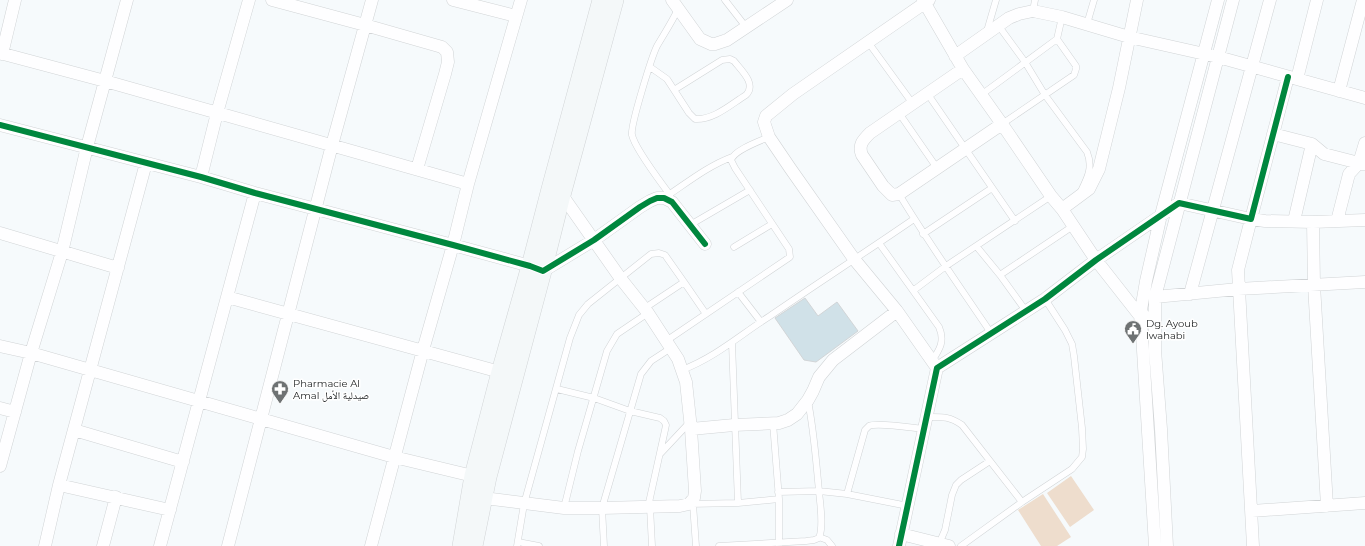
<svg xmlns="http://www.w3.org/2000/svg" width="1365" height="546" font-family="Montserrat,'Noto Naskh Arabic',sans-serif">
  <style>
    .green { fill: #eeddcd }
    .building { fill: #d0e1e8; stroke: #d2d5d7 }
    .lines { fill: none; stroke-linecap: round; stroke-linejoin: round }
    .service-casing { stroke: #d1d4d6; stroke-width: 7 }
    .minor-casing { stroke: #d1d4d6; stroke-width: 13 }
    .secondary-casing { stroke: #d1d4d6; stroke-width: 18 }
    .service { stroke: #fefeff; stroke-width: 6 }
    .minor { stroke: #fefeff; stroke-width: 12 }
    .secondary { stroke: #f4f8f9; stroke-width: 17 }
    .cycleway-casing { stroke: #fff; stroke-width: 8 }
    .cycleway { stroke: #00873e; stroke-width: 6 }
    .labels { text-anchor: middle; stroke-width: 3; stroke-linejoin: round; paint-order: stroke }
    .poi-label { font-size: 10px; fill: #252829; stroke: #fff; text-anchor: start }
  </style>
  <rect width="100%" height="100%" fill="#f6fafc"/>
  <path class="green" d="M1071,476L1094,510L1070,527L1047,493Z
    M1043,494L1071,537L1057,546H1041L1018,510Z"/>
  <path class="building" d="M805,298L818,316L837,302L858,331L816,362L804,360L775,318Z"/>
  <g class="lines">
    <g class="service-casing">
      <path id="service" d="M725,0L746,27
        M1033,11L1035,0
        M1087,24L1094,0
        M998,25L1025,62L1045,95L1087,152C1093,167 1088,177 1081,191
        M987,31L996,0
        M868,42L913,104
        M650,67L667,79L689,113L695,119C714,120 730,105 746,95C757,84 741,70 734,61L730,59L722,60L674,90
        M927,93L1015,221
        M981,95L1057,39L1062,17
        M899,113L937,168
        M1002,124L1074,75L1076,69V66L1057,39
        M899,194C928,242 960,287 991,333
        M670,195C660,181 635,149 632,135C630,126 652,56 657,46C664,34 672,22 678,9
        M667,196C688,182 708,166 732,157
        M690,225L750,190
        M923,234L992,188
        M879,243L939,327C945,341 940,349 932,361
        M734,247L772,224
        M977,247L1000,275L1026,311
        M1000,275L1073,226
        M914,290L946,266L1051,196
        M738,292L761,322
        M645,308L684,282L706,314
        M666,341L790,257L789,249L735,168L731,160C734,150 760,141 769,137
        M732,343L738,503
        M682,370C716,357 740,335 770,316C818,283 866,252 914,219
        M557,389L594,398L630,411L660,418L664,421L666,425L665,430L648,507
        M926,417C942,417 949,416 962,425L1022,502
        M773,423L779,499V546
        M660,454L689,423
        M778,492L819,491L847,494L865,430C866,429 868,427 869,426C877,422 913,428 924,429
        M847,494L908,506
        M689,504L738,503L779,499
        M693,504L696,546
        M650,507L652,546
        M564,508L578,451L607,351L617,334L648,313
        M819,537L827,540L832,546
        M518,542L539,546
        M939,544L945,530L952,495L956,485L961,480L990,461
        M517,546L524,504L570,338L579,315L588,304L651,254L659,253L665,255L684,282
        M604,546L602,508L641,374L651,361L671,348
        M719,546L806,541L814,540L819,538C824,526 820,504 819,491C816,461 814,431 808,401
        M961,546L1022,502L1072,469L1082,457L1083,449L1082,428L1074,356L1072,344L1065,330L1045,299"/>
    </g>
    <g class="minor-casing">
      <path id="minor" d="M272,0L365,25L442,47L447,52L448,62L445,74L417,169
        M453,0L516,16
        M672,0L700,39L711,44H715L727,40L787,0
        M923,0L963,69L1002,124L1051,196L1062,209L1096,260L1140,316H1145
        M929,0L793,94L766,116L764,122L769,137L790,168L854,259L897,311L937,368
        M0,53L105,81L468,184
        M2,54L15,0
        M955,56L1009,18L1019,14L1033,11L1062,17L1129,37L1218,57L1365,98
        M963,69L870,133C863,140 858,145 862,155L883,186L892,195L899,194L1002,124
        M1297,79L1317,0
        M1339,91L1363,0
        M0,125L201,177L255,193L453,245L530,266L543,271L594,240L640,207L650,201L657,198H664L672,202L705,244
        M1273,134L1312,144L1324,154L1359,163L1349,174L1337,221
        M1365,143L1359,163L1365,164
        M201,177L217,113L249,0
        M558,193L562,195L621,279L648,313L678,359L686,382L691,429L734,425L779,423L788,420L797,414L808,400L813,391L819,377L833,360L897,311
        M1062,209L1089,189L1099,169L1119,88L1137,0
        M1294,221L1312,144
        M1313,222L1365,220
        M0,233L118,268
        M1190,294L1270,0
        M227,297L500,372
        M1155,297L1238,289L1365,282
        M0,346L31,353L394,457L473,476L481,477
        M0,408L15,412
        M74,430L183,462
        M0,466L31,353L62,252L87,147L127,0
        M59,485L170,510
        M476,497L564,508H602L680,506L689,504L694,498L695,491L691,429
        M1252,511L1365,503
        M901,534L949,546
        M45,546L59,485L146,163
        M103,546L116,497
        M160,546L255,193
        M228,546L332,145L372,0
        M371,546L423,350L453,245L468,184L521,0
        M899,546L937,368L1045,299L1096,260L1179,203L1251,219L1288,77
        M1155,546L1142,334L1140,316L1146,281L1161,215L1218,0
        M1167,546L1161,429L1155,350V297L1233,0
        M1253,546L1238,270L1251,219L1265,221L1313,222L1314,285L1327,506"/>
    </g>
    <g class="secondary-casing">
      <path id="secondary" d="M461,546L473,476L500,372L530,266L550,189L601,0
        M474,546L488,477L543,271L562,195L615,0"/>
    </g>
    <use href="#service" class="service"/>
    <use href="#minor" class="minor"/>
    <use href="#secondary" class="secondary"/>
    <g class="cycleway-casing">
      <path id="cycleway" d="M0,125L201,177L255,193L453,245L530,266L543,271L594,240L640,207L650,201L657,198H664L672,202L705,244
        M899,546L937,368L1045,299L1096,260L1179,203L1251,219L1288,77"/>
    </g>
    <use href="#cycleway" class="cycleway"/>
  </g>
  <defs>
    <g id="civic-pin" transform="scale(0.9)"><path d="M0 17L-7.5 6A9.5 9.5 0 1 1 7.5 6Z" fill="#6e7273" stroke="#fff"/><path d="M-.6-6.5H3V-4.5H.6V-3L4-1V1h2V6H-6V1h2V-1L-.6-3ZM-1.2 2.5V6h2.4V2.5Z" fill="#fff"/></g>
    <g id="pharmacy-pin" transform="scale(0.9)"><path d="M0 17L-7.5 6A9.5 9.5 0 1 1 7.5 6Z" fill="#6e7273" stroke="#fff"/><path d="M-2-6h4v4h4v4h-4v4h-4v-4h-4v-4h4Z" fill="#fff"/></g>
  </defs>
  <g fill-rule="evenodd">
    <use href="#civic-pin" x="1133" y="329"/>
    <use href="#pharmacy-pin" x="280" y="389"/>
  </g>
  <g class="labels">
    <g class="poi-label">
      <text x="1146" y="327">Dg. Ayoub<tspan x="1146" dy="12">lwahabi</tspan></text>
      <text x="293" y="387">Pharmacie Al<tspan x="293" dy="12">Amal صيدلية الأمل</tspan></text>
    </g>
  </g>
</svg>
